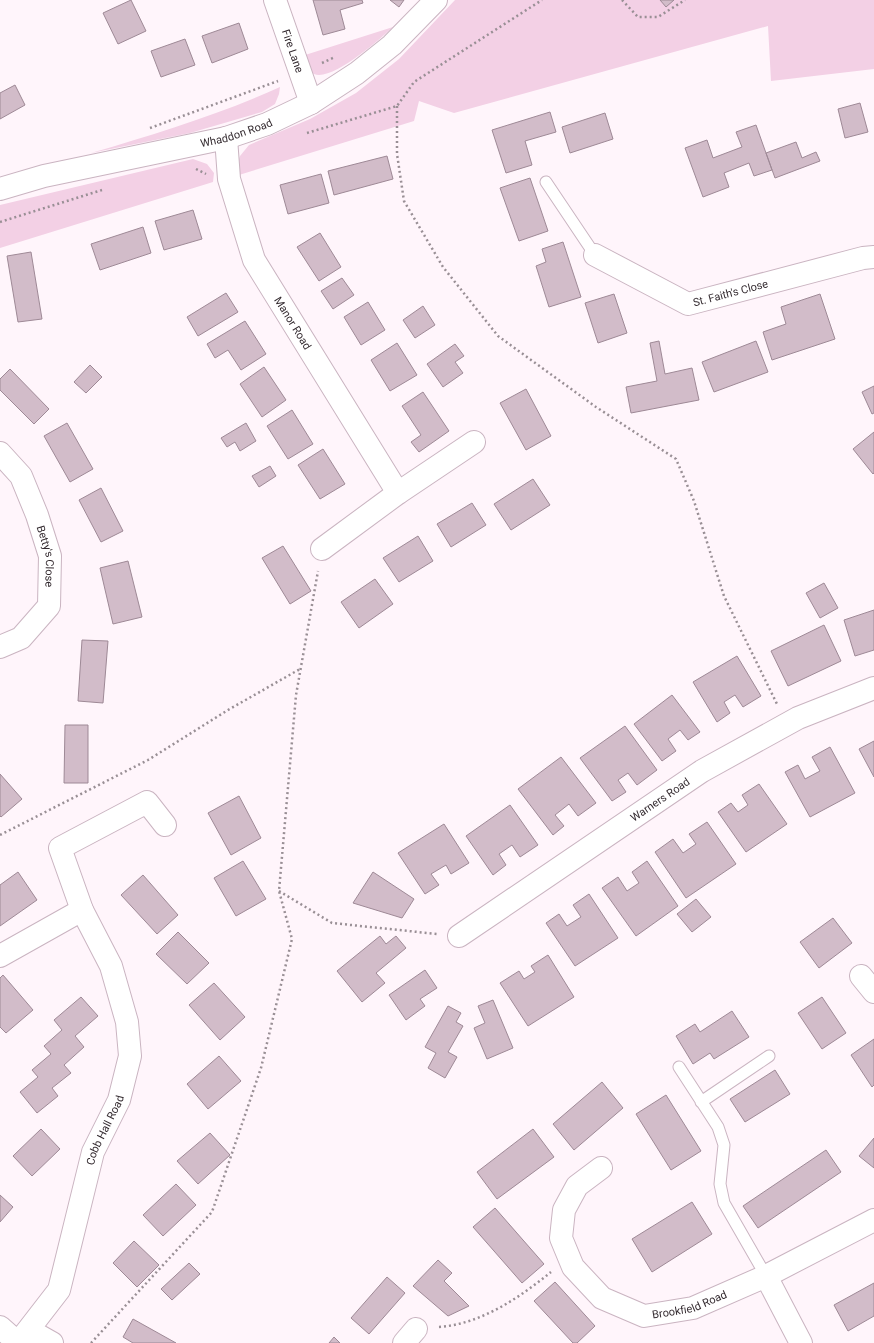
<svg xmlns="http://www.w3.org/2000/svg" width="874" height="1343" font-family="Roboto,sans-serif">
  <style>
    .green { fill: #f3d0e5 }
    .building { fill: #d2bcc9; stroke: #9e8996 }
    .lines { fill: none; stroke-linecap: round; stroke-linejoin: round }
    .service-casing { stroke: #cab4c1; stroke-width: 13 }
    .minor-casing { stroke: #cab4c1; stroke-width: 24 }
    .tertiary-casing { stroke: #cab4c1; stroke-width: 24 }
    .path { stroke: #998f95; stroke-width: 2.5; stroke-dasharray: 2 3; stroke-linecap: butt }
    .service { stroke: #fff; stroke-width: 11 }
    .minor { stroke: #fff; stroke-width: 22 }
    .tertiary { stroke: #fff; stroke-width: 22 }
    .labels { text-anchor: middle; stroke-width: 3.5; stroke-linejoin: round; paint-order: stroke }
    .street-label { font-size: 11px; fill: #342b30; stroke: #fff }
  </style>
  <rect width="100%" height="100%" fill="#fff5fb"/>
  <path class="green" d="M455,0H874V69L771,81L768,26L454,113L419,101L414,121L239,175L236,167L240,156L249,145L310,119L356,93L399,59Z
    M393,27C380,39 332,82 314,74C307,71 304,63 302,56Z
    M280,87L279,94L275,104L262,112L190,133L91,153C155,134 218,115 280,87Z
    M193,159L207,164L214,173L213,182L0,248V205Z"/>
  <path class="building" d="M131,0L146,31L118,44L103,13Z
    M313,0H362L363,3L340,10L345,29L323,35Z
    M390,0H404L399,7Z
    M660,0H674L666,7Z
    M239,23L248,49L212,63L202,36Z
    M185,39L195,65L161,77L151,51Z
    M15,85L25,105L0,119V93Z
    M860,103L868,132L845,138L838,109Z
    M550,112L556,132L525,141L532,165L506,173L492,130Z
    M605,113L613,139L570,153L562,127Z
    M756,125L772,170L754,176L749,163L724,173L729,187L703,197L685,148L707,140L713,158L742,147L736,132Z
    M796,142L802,158L816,152L820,161L775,178L766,153Z
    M387,156L393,179L334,195L328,171Z
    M321,174L329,203L288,214L280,185Z
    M530,178L548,231L519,241L500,188Z
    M193,210L202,239L164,250L155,221Z
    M143,227L151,253L100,270L91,244Z
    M320,233L341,267L319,281L297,247Z
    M563,242L581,297L549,307L536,266L546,262L542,249Z
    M31,252L42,319L18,322L7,256Z
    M342,278L354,295L333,309L321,291Z
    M226,293L238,312L198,336L187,317Z
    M614,294L627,333L598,343L585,303Z
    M820,294L835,339L772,360L763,332L786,324L781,307Z
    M368,302L385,330L361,345L344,317Z
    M423,306L435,325L415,338L403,320Z
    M245,321L266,354L241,370L228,350L215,358L207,344Z
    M659,341L665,374L692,368L699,400L631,413L626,387L657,381L650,343Z
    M756,341L768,372L714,392L702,362Z
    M397,343L417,375L390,391L371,360Z
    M455,344L464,356L455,362L463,373L443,387L427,364Z
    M90,365L102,377L86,393L74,382Z
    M264,367L286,400L262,417L240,384Z
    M10,369L49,409L34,424L0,390V379Z
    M874,386V413L872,414L862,392Z
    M526,389L551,436L526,450L500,403Z
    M423,392L449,431L419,452L411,442L421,435L402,406Z
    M292,410L313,444L288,459L267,426Z
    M67,423L93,469L70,482L44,436Z
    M246,423L256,441L240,451L235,442L227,447L221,438Z
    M874,432V473L873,474L853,449Z
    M323,449L345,484L320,499L298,465Z
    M270,466L276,476L259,487L252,476Z
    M533,479L550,505L511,530L494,504Z
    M101,488L123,531L101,542L79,500Z
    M472,503L486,525L451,547L437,524Z
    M418,536L433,561L399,582L383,558Z
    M283,546L311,591L290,604L262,558Z
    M128,561L142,617L113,624L100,568Z
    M375,579L393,604L359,628L341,602Z
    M824,583L838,608L820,618L806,593Z
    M874,610V650L855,656L844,620Z
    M824,625L841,661L788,686L771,651Z
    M82,640L108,641L103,703L78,701Z
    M737,656L761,696L743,707L735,695L724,702L730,713L717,722L693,682Z
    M672,695L700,732L688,740L680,730L668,739L676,751L662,761L634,724Z
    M65,725H88V783H64Z
    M625,726L657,770L637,785L628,773L618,780L626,792L612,801L580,758Z
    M874,741V777L859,749Z
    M830,747L855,793L810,817L785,772L798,765L805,779L820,771L812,757Z
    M561,757L596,803L578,816L569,804L555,815L564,826L553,835L518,789Z
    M0,774L22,799L1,817L0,816Z
    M759,784L787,824L746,852L718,812L731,803L738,812L748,805L742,795Z
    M239,796L261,838L231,855L208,813Z
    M510,805L538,845L520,857L512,845L499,854L506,865L493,875L466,836Z
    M707,822L736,864L686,898L655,852L673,839L683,853L696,844L689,834Z
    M444,824L469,863L451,874L446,865L431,874L439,885L425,894L398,853Z
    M243,861L266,899L236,916L214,878Z
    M647,861L678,906L636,936L602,888L618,877L627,891L639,883L632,872Z
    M18,872L37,900L0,926V885Z
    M373,872L414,899L402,918L353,903Z
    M143,875L178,915L157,934L121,895Z
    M589,894L618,938L575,966L546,923L559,914L567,926L581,917L573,905Z
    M696,899L711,917L692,932L677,914Z
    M833,918L852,943L819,968L800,942Z
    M178,932L209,963L187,984L156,954Z
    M380,936L386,944L396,936L406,948L376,973L385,983L362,1002L337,971Z
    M548,955L574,997L528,1026L500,983L519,971L524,979L535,972L531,966Z
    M425,970L437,988L420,999L425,1006L406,1020L389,995Z
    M3,975L33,1010L6,1033L0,1027V978Z
    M214,983L245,1017L220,1040L189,1005Z
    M81,997L98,1016L75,1036L84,1047L64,1065L71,1073L52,1088L58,1096L37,1113L20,1092L38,1077L32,1070L51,1054L44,1046L62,1030L54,1020Z
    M822,997L846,1033L822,1049L798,1013Z
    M493,1000L513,1048L487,1059L474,1028L485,1023L478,1006Z
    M448,1006L461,1013L456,1022L463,1026L448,1052L457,1057L445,1078L428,1068L436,1053L425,1047Z
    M732,1011L749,1037L714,1059L710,1053L693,1064L676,1036L695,1024L700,1032Z
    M874,1039V1085L872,1087L851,1055Z
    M219,1056L241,1081L208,1109L187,1084Z
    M775,1070L790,1094L745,1122L730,1099Z
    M602,1082L623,1108L574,1150L553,1124Z
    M666,1095L701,1151L671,1170L636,1114Z
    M41,1129L60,1149L32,1176L13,1156Z
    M533,1129L554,1157L497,1199L477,1172Z
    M210,1133L230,1155L198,1184L177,1161Z
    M874,1138V1168L859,1156Z
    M826,1150L841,1172L758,1228L743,1206Z
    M176,1184L196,1205L163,1236L143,1215Z
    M0,1195L13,1207L0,1222Z
    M692,1202L712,1234L652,1272L632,1239Z
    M495,1208L544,1264L522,1283L473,1227Z
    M134,1241L159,1265L137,1287L113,1263Z
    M438,1260L452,1273L444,1281L469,1306L448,1316L413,1286Z
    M189,1263L200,1274L172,1300L161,1289Z
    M387,1277L405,1293L369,1334L351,1318Z
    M555,1282L595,1326L577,1343H573L534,1301Z
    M874,1283V1316L848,1331L834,1305Z
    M133,1319L176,1343H133L123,1337Z
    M334,1337L340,1343H329Z"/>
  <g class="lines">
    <g class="service-casing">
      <path id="service" d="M546,182L595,255
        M679,1067L718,1127L724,1145L720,1184L724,1203L766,1276
        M701,1102L769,1056"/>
    </g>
    <g class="minor-casing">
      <g id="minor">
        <path id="s1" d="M275,0L311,103"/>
        <path id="s2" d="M226,138L229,179L254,260L398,493"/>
        <path id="s3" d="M595,255L688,304L863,258L874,257"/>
        <path id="s4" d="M0,453L21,476L37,515L50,556L49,606L21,638L0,647"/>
        <path d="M322,549L398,493L474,442"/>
        <path id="s5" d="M459,936L702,771L798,718L874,688"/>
        <path d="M0,956L82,910"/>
        <path d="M861,976L874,992"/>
        <path id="s6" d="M601,1168L577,1186L564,1210L561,1238L573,1267L602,1298L644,1316L693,1308L766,1276L874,1220"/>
        <path d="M766,1276L801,1343"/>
        <path id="s7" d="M0,1327L18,1343L59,1290L93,1152L119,1100L130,1056L127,1022L111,966L82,910L60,848L147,802L165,825"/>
        <path d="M29,1330L52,1343"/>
        <path d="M404,1343L416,1329"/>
      </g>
    </g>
    <g class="tertiary-casing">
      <g id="tertiary">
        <path id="s8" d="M0,189L44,176L226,138L267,124L311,103L357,73L392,45L436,0"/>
      </g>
    </g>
    <path class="path" d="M622,0L638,17H658L685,0
      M322,63L335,57
      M397,106V154L404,201L443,267L498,336L596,407L676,459L694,501L724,596L777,704
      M150,128L278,81
      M307,133L397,106L414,82L542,0
      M196,169L206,174
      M0,222L102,190
      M0,835L148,760L228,710L300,669
      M279,891L332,923L437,934
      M439,1327C481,1324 519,1298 551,1272
      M91,1343L212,1212L261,1068L292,939L279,891L296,695L318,571"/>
    <use href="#service" class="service"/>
    <use href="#minor" class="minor"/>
    <use href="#tertiary" class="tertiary"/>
  </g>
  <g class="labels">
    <g class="street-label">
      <text dy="4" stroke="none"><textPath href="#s1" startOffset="54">Fire Lane</textPath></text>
      <text dy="4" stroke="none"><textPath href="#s8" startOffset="243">Whaddon Road</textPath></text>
      <text dy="4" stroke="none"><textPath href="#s3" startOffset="149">St. Faith's Close</textPath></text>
      <text dy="4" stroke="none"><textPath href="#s2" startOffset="200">Manor Road</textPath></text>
      <text dy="4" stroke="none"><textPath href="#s4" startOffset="116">Betty's Close</textPath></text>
      <text dy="4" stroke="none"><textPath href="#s5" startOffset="243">Warners Road</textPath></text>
      <text dy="4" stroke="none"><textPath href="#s7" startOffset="258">Cobb Hall Road</textPath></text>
      <text dy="4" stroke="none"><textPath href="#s6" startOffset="252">Brookfield Road</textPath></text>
    </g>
  </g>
</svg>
